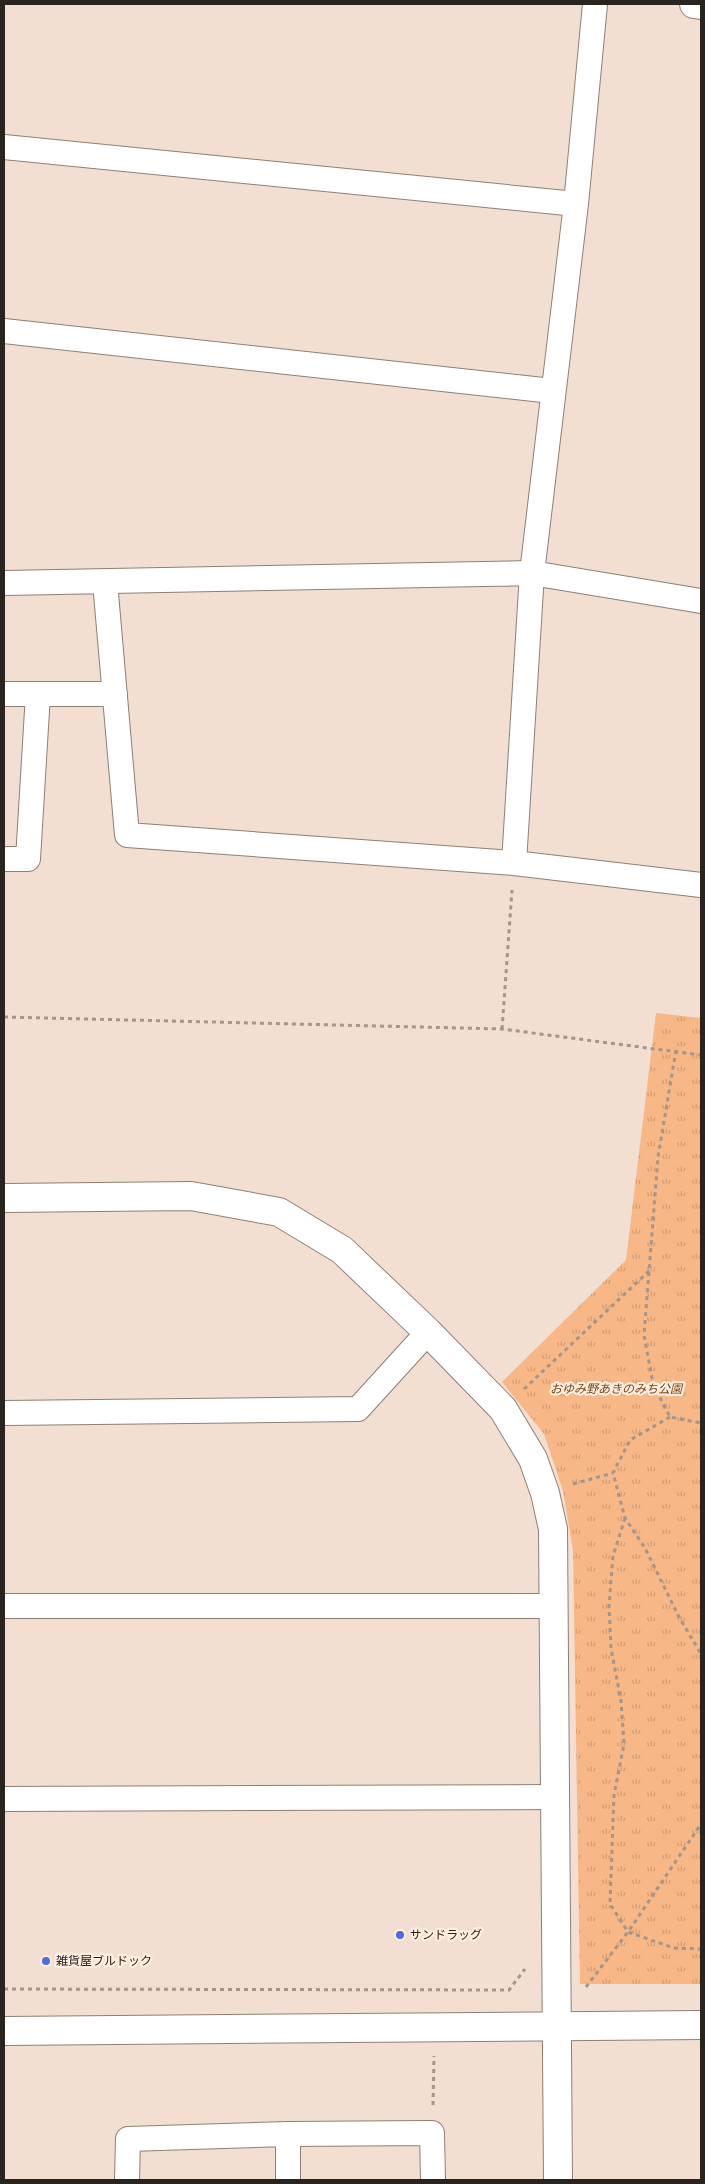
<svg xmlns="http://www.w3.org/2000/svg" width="705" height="2184" font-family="Georgia,'Noto Sans JP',serif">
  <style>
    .park { fill: url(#park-tufts) }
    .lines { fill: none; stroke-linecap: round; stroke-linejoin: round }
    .street-casing { stroke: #8f7f73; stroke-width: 26 }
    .secondary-casing { stroke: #8f7f73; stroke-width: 30 }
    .path { stroke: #a3958b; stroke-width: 3; stroke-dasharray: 4 4; stroke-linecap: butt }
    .street { stroke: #fff; stroke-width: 24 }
    .secondary { stroke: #fff; stroke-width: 28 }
    .poi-dot { fill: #4d6ce0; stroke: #ffeddf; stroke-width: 2 }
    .labels { text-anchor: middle; stroke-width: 4.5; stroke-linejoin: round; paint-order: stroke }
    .park-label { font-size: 12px; font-style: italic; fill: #774414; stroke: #ffeddf }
    .poi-label { font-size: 12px; fill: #2a241f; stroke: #ffeddf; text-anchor: start }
  </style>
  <defs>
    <pattern id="park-tufts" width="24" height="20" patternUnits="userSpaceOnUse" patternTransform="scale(1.25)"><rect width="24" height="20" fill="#f7b787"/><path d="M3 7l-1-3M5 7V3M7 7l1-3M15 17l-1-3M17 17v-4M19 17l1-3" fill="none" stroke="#d49d74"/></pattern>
  </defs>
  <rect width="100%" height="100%" fill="#f2dfd2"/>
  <path class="park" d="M656,1013L701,1018V1984H580L573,1550L563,1491L544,1434L502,1382L626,1260Z"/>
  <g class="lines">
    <g class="street-casing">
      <path id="street" d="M4,147L576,204
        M4,331L552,391
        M105,582L127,835L514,863L701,885
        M4,583L532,573L701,601
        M4,694H115
        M4,859H28L38,694
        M514,863L532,573L576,204L595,4
        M4,1413L358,1409L428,1332
        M4,1606H553
        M4,1799L556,1797
        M127,2180L128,2139L288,2134L432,2133L433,2180
        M288,2180V2134"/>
    </g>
    <g class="secondary-casing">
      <path id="secondary" d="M694,4L701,5
        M4,1198L191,1196L279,1212L342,1250L428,1332L503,1409L533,1459L545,1493L553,1529L558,2180
        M4,2031L701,2025"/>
    </g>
    <path class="path" d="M4,1017L502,1029L701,1055
      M502,1029L512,890
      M676,1050L658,1157L644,1335L653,1384L670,1417L701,1423
      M524,1389L649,1271
      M670,1417L630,1440L613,1473L625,1518L645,1548L679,1617L701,1654
      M573,1484L613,1473
      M625,1518L613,1556L609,1606L611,1648L621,1701L624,1744L614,1795L610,1904L628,1932L674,1948L701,1949
      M586,1987L628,1932L701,1824
      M4,1989L509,1990L525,1969
      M433,2105L434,2056"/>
    <use href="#street" class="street"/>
    <use href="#secondary" class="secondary"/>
  </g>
  <g class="poi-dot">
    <circle cx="400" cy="1935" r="5"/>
    <circle cx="46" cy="1961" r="5"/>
  </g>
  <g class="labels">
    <g class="park-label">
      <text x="616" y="1393">おゆみ野あきのみち公園</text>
    </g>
    <g class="poi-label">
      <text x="410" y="1939">サンドラッグ</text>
      <text x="56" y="1965">雑貨屋ブルドック</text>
    </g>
  </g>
  <rect width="705" height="2184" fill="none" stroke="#2a241f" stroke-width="10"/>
</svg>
